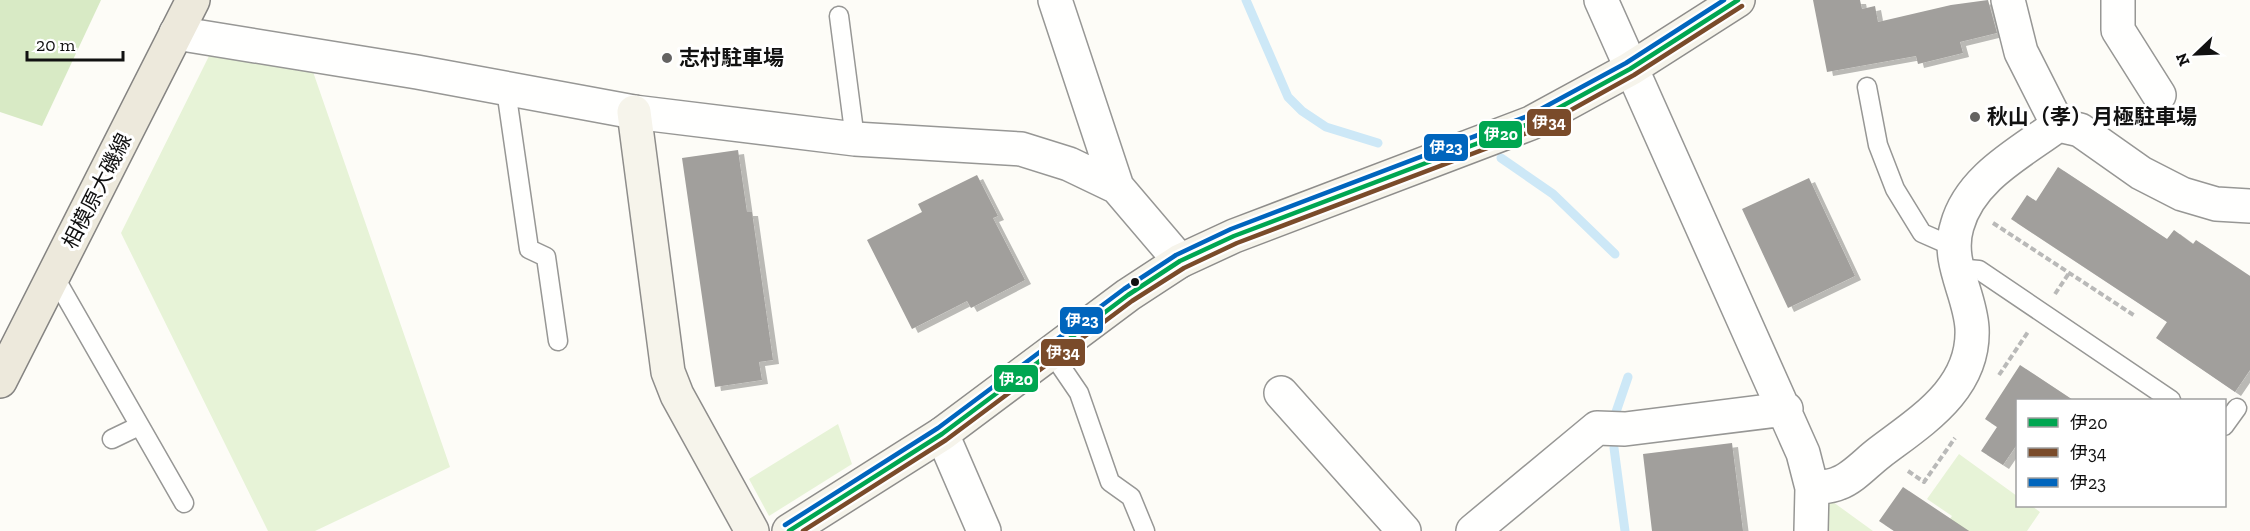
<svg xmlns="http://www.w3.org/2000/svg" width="2250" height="531" font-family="'Zilla Slab','Noto Sans JP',serif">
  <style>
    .green { fill: #e7f3d7 }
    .forest { fill: #d8eac5 }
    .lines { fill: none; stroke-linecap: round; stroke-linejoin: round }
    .stream { stroke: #cde8f7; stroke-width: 9 }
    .building { fill: #a19f9c; filter: url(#shadow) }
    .lane-casing { stroke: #979795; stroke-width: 21 }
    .street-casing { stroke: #979795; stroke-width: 36 }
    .secondary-casing { stroke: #8e8d8b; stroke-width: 36 }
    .primary-casing { stroke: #858482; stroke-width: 36 }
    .path { stroke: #b9b9b8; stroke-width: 4; stroke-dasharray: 6 3; stroke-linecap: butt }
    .lane { stroke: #fffffe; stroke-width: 18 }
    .street { stroke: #fffffe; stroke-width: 33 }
    .secondary { stroke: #f6f4eb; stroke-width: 33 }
    .primary { stroke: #ede9dc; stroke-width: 33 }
    .bus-1-casing { stroke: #fff; stroke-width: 9 }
    .bus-2-casing { stroke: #fff; stroke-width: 9 }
    .bus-3-casing { stroke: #fff; stroke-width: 9 }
    .bus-1 { stroke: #00a651; stroke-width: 4.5 }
    .bus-2 { stroke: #7a4b2a; stroke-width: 4.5 }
    .bus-3 { stroke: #0065bd; stroke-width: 4.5 }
    .poi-dot { fill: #646362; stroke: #fff; stroke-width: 2 }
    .bus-dot { fill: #111; stroke: #fff; stroke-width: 2 }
    .labels { text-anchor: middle; stroke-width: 6; stroke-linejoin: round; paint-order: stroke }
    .poi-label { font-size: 21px; font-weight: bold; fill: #111; stroke: #fff; text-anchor: start }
    .street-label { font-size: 21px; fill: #111; stroke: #fff }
    .line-badge { stroke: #fff; stroke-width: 2 }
    .badge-label { font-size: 16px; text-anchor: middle; font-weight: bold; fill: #fff }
  </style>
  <defs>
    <filter id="shadow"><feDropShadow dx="6" dy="4" stdDeviation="0" flood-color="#0004"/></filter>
  </defs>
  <rect width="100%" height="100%" fill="#fdfcf7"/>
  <path class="green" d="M211,52L311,66L450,467L315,531H268L121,233Z
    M838,424L852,464L769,516L749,479Z
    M1959,454L2017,496L2018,506H2032L2040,512L2027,531H1941L1952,516L1927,499Z
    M1825,502H1833L1873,531H1824Z"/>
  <path class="forest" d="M0,0H101L42,126L0,112Z"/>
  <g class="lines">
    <path class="stream" d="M1246,0L1288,97L1302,111L1326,127L1378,143
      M1501,158L1553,194L1615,254
      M1616,412L1628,377
      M1614,448L1625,531"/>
  </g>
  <path class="building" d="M1813,0H1860L1862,9L1875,6L1878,22L1951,5L1988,0L1997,33L1960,42L1963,53L1918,64L1916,56L1827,72Z
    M738,150L747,212H752L773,360L759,362L762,380L715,387L682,158Z
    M2058,167L2167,239L2174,230L2193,244L2196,240L2250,276V370L2235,392L2156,338L2167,322L2011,219L2027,195L2036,201Z
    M977,175L998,216L993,218L1025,280L971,308L967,301L912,329L867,240L922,212L918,204Z
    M1809,178L1855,276L1788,308L1742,209Z
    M2020,365L2073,400H2018V443L2003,465L1981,451L1997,427L1985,419Z
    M1732,443L1743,531H1652L1643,454Z
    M1903,487L1969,531H1894L1879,521Z"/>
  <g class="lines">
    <g class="lane-casing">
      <path id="lane" d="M839,16L855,139
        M1867,87L1878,145L1895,189L1922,233L1954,247
        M506,90L529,249L546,257L558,341
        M1956,268L1979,270L2171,400
        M54,276L184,503
        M1051,352L1079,393L1110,482L1131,497L1145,531
        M2224,426L2237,408
        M112,439L139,426"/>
    </g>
    <g class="street-casing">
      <path id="street" d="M1055,0L1117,187
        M1601,0L1803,453L1812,488L1811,531
        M2008,0L2021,52L2058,125
        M2118,0V30L2159,95
        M176,33L417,72L634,112L855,139L1021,149L1069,164L1117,187L1180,261
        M1281,393L1404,531
        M942,434L984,531
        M1812,488C1821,487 1831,487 1839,483C1853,478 1867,462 1879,453C1921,421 1975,389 1972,328C1970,293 1946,262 1957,226C1970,178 2020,153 2058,125L2080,130L2141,173L2182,194L2216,204L2250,206
        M1473,531L1597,428L1625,429L1786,409"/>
    </g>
    <g class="secondary-casing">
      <path id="secondary" d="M634,112L668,372L677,395L752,531
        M789,531L942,434L1128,295L1180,261L1234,236L1531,123L1630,69L1738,0"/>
    </g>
    <g class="primary-casing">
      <path id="primary" d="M0,381L193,0"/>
    </g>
    <path class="path" d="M1993,223L2135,316
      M2055,294L2069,273
      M1999,375L2028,332
      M1908,471L1924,482L1955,438"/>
    <use href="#lane" class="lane"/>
    <use href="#street" class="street"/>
    <use href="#secondary" class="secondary"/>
    <use href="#primary" class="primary"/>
    <g class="bus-1-casing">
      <path id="bus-1" d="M789,531L942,434L1128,295L1180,261L1234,236L1531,123L1630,69L1738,0"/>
    </g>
    <g class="bus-2-casing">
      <path id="bus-2" d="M803,531L946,440L1132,301L1184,268L1237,243L1535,130L1634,75L1742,6"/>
    </g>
    <g class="bus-3-casing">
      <path id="bus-3" d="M785,525L938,428L1124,289L1176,255L1231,229L1528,116L1626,63L1724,0"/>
    </g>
    <use href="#bus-1" class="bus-1"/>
    <use href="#bus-2" class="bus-2"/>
    <use href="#bus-3" class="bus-3"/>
  </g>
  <g class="poi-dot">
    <circle cx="667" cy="58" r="6"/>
    <circle cx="1975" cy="117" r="6"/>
  </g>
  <circle class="bus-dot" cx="1135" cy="282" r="5"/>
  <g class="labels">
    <g class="poi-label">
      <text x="679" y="65">志村駐車場</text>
      <text x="1987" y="124">秋山（孝）月極駐車場</text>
    </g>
    <g class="street-label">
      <text transform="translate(97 191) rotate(-63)" y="7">相模原大磯線</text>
    </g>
  </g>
  <g class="line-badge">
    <rect x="1526" y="108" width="46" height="29" rx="6" fill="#7a4b2a"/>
    <rect x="1478" y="120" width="45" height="29" rx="6" fill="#00a651"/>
    <rect x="1423" y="133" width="46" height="29" rx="6" fill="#0065bd"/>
    <rect x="1059" y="306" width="45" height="29" rx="6" fill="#0065bd"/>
    <rect x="1040" y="338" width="46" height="29" rx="6" fill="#7a4b2a"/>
    <rect x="993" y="364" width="46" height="29" rx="6" fill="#00a651"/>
  </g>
  <g class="badge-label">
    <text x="1549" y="128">伊34</text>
    <text x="1501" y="140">伊20</text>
    <text x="1446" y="153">伊23</text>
    <text x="1082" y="326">伊23</text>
    <text x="1063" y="358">伊34</text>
    <text x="1016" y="385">伊20</text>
  </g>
  <rect x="2016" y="399" width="210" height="108" fill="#ffffff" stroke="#a0a0a0" stroke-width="1.5"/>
  <rect x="2028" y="418" width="30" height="9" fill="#00a651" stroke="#a0a0a0" stroke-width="1.5"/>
  <text x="2070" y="429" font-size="18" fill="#111111">伊20</text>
  <rect x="2028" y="448" width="30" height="9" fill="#7a4b2a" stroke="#a0a0a0" stroke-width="1.5"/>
  <text x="2070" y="459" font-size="18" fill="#111111">伊34</text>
  <rect x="2028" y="478" width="30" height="9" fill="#0065bd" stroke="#a0a0a0" stroke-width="1.5"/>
  <text x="2070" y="489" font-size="18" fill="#111111">伊23</text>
  <g transform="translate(2196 54) rotate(247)" stroke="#ffffff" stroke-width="4.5" paint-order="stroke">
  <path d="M0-4.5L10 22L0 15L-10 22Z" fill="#111111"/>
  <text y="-9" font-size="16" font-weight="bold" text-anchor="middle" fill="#111111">N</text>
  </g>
  <path d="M27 51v9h96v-9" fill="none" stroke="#111111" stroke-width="3"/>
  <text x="36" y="51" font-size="18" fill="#111111" stroke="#ffffff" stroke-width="4.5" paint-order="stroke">20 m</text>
</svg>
